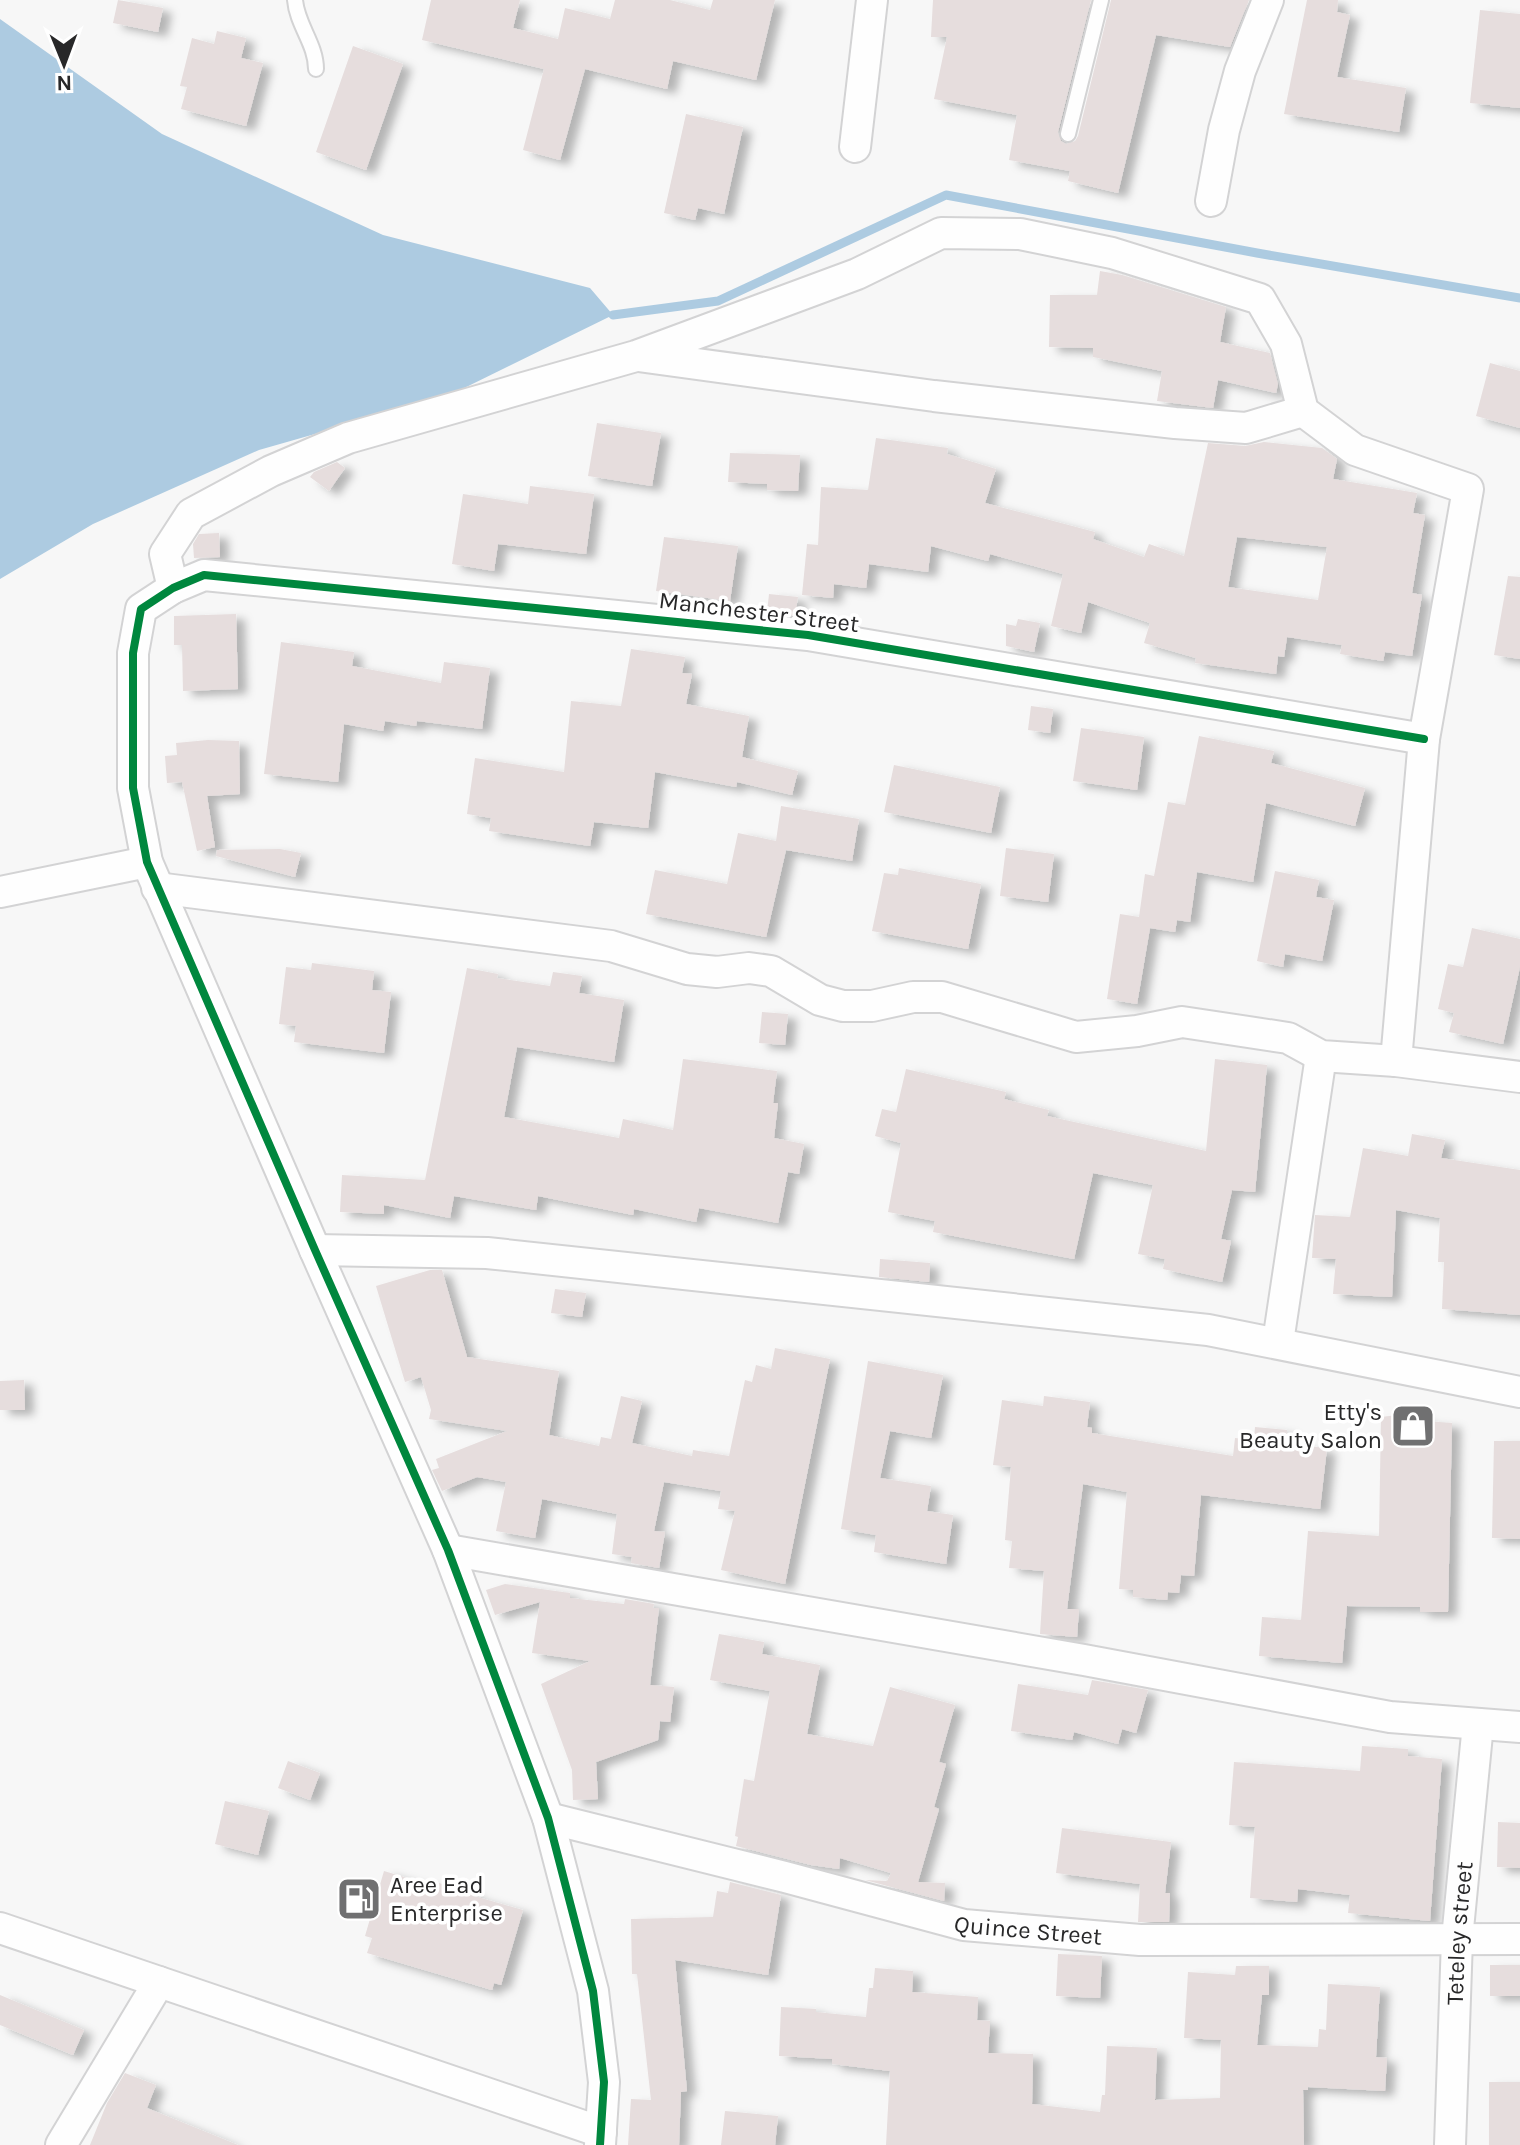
<svg xmlns="http://www.w3.org/2000/svg" width="1520" height="2145" font-family="Karla,sans-serif">
  <style>
    .water { fill: #adcbe1 }
    .lines { fill: none; stroke-linecap: round; stroke-linejoin: round }
    .stream { stroke: #adcbe1; stroke-width: 9 }
    .building { fill: #e6dddd; fill-rule: evenodd; filter: url(#shadow) }
    .service-casing { stroke: #d3d3d4; stroke-width: 18 }
    .minor-casing { stroke: #d3d3d4; stroke-width: 34 }
    .service { stroke: #fefefe; stroke-width: 14 }
    .minor { stroke: #fefefe; stroke-width: 30 }
    .cycleway-casing { stroke: #fff; stroke-width: 13 }
    .cycleway { stroke: #00873e; stroke-width: 8 }
    .labels { text-anchor: middle; stroke-width: 7; stroke-linejoin: round; paint-order: stroke }
    .street-label { font-size: 24px; fill: #282829; stroke: #fff }
    .poi-label { font-size: 24px; fill: #282829; stroke: #fff; text-anchor: end }
  </style>
  <defs>
    <filter id="shadow"><feDropShadow dx="9" dy="5" stdDeviation="4" flood-color="#0004"/></filter>
  </defs>
  <rect width="100%" height="100%" fill="#f7f7f7"/>
  <path class="water" d="M0,19L162,134L383,235L590,288L613,315L448,396L259,450L93,524L0,579Z"/>
  <g class="lines">
    <path class="stream" d="M613,315L718,301L946,195L1257,253L1520,298"/>
  </g>
  <path class="building" d="M118,0L163,8L158,32L113,23Z
    M431,0H520L513,28L558,39L565,8L610,19L615,0H670L710,10L713,0H775L756,80L673,61L667,89L585,69L560,160L523,150L544,69L422,40Z
    M933,0H1091L1058,132L1061,141L1066,144L1075,141L1078,136L1111,0H1249L1230,47L1156,35L1118,193L1068,181L1070,171L1009,160L1017,115L934,99L947,37H931Z
    M1307,0H1338L1337,12L1350,15L1337,77L1406,88L1399,132L1284,114Z
    M1480,10L1520,14V108L1470,103Z
    M217,31L246,38L241,58L263,63L246,126L181,109L187,87L180,86L192,38L214,44Z
    M353,46L403,64L366,170L316,152Z
    M686,114L743,127L724,214L698,208L695,220L664,213Z
    M1100,271L1122,275L1226,307L1220,342L1270,353L1278,384L1276,393L1218,380L1213,408L1157,401L1162,371L1093,357V348L1049,347L1050,295H1097Z
    M1490,363L1520,371V428L1476,416Z
    M597,423L661,433L652,486L588,476Z
    M876,438L948,448L947,454L996,469L985,503L1095,532L1093,539L1144,557L1149,544L1184,556L1208,443L1245,446L1264,442L1322,448L1337,459L1333,479L1417,493L1413,513L1425,515L1412,593L1422,595L1412,656L1385,652L1383,661L1340,654L1342,645L1287,637L1284,657L1278,656L1276,674L1195,663L1196,658L1144,643L1150,623L1088,602L1081,633L1051,626L1063,574L990,554L988,561L931,546L928,572L869,564L866,588L834,584L833,598L802,595L807,544L818,545L821,487L868,490ZM1237,537L1327,547L1318,600L1228,587Z
    M730,453L800,455L798,491L767,490V484L728,482Z
    M337,462L345,468L329,491L310,477L314,472Z
    M530,486L594,494L586,554L498,544L494,571L452,564L463,494L528,504Z
    M219,533L220,557L194,558L193,544L199,534Z
    M664,537L738,546L730,601L656,591Z
    M1508,576L1520,577V659L1494,655Z
    M769,594L798,597L795,616L767,613Z
    M236,614L238,689L183,691L182,645H174V616Z
    M1018,619L1040,623L1034,652L1006,646V624L1016,626Z
    M281,642L354,652L352,666L441,683L444,662L490,668L482,729L417,721L416,726L385,721L383,731L344,724L338,782L264,774Z
    M631,649L685,657L682,673L692,674L686,704L749,716L742,757L798,771L792,795L737,782L736,787L655,772L648,828L594,822L590,846L489,831L491,818L467,814L475,758L564,772L571,701L621,706Z
    M1031,706L1053,709L1050,733L1028,730Z
    M1081,728L1144,737L1137,790L1073,781Z
    M1199,736L1274,751L1271,763L1365,788L1355,826L1266,803L1253,882L1197,872L1190,922L1177,920L1175,932L1150,928L1137,1004L1107,999L1120,914L1139,917L1145,874L1154,876L1168,802L1185,805Z
    M208,740L239,741L240,794L207,796L215,847L197,851L182,782L167,783L165,756L177,755L176,743Z
    M894,765L1000,787L991,833L884,812Z
    M781,806L859,819L852,861L786,850L766,937L646,914L655,870L727,884L738,833L776,841Z
    M1006,848L1054,854L1048,902L1000,896Z
    M280,849L301,853L295,877L216,856L217,850Z
    M899,868L981,884L968,949L872,931L884,873L898,875Z
    M1275,871L1319,880L1316,897L1334,900L1322,961L1285,954L1283,967L1257,961Z
    M1472,928L1520,939V967L1503,1044L1449,1032L1454,1013L1438,1009L1448,964L1463,967Z
    M312,963L374,971L372,990L391,992L384,1053L294,1042L296,1026L279,1024L286,967L311,970Z
    M467,968L498,974L497,978L550,986L553,972L582,976L579,993L624,1000L614,1062L517,1047L504,1117L619,1138L623,1119L673,1130L683,1059L777,1071L773,1103H778L774,1138L804,1144L799,1174L788,1172L778,1223L699,1208L696,1222L634,1209L633,1215L538,1196L536,1210L454,1196L450,1218L384,1205V1214L340,1212L342,1175L425,1180Z
    M762,1012L788,1014L785,1045L759,1043Z
    M1215,1059L1267,1065L1255,1192L1232,1190L1221,1239L1231,1241L1222,1282L1163,1269L1165,1259L1138,1254L1153,1185L1093,1173L1074,1259L933,1232L935,1221L888,1212L901,1143L875,1136L882,1109L896,1112L906,1069L1006,1092L1004,1099L1049,1110L1047,1116L1206,1151Z
    M1412,1134L1445,1140L1441,1158L1520,1170V1315L1442,1309L1444,1262H1438L1440,1218L1396,1210L1392,1297L1333,1294L1336,1259L1312,1258L1315,1215L1350,1217L1363,1148L1408,1156Z
    M880,1259L930,1263L929,1282L879,1277Z
    M430,1270H442L467,1357L559,1371L549,1435L599,1446L601,1437L611,1439L621,1396L642,1401L632,1443L692,1456L693,1450L729,1456L745,1380L752,1382L756,1365L771,1369L775,1348L830,1359L785,1584L721,1570L735,1511L718,1509L721,1491L664,1482L654,1531L665,1532L659,1568L631,1563L632,1557L612,1554L617,1514L542,1499L535,1538L496,1531L506,1482L477,1477L442,1491L432,1470L439,1468L436,1459L507,1431L429,1419L431,1410L421,1377L405,1382L376,1286Z
    M555,1289L586,1293L582,1317L551,1313Z
    M868,1361L943,1375L931,1438L890,1431L880,1478L931,1486L927,1511L953,1515L946,1564L874,1552L876,1535L841,1529Z
    M24,1380L25,1410H0V1381Z
    M1044,1396L1090,1402L1087,1427L1092,1428V1433L1233,1456L1235,1438L1254,1440L1255,1427L1287,1430L1286,1444L1327,1448L1320,1509L1201,1495L1194,1576L1181,1575L1179,1593L1168,1592L1167,1600L1133,1597V1590L1119,1589L1127,1492L1083,1484L1067,1609H1079L1077,1637L1040,1634L1044,1571L1009,1568L1012,1541L1005,1540L1011,1467L993,1465L1002,1400L1043,1406Z
    M1413,1413L1418,1414L1426,1421L1452,1423L1448,1612H1420V1607L1347,1606L1342,1663L1259,1656L1262,1617L1301,1620L1308,1531L1379,1536L1381,1417Z
    M1494,1441H1520V1539L1492,1538Z
    M505,1584L570,1593V1598L624,1604L625,1599L654,1604L653,1608H659L650,1685L674,1687L670,1722L660,1721L658,1740L596,1762L598,1799L573,1800L572,1770L541,1684L590,1661L532,1653L540,1602L495,1615L486,1590Z
    M719,1634L764,1642L762,1654L820,1665L807,1734L873,1746L890,1687L955,1705L939,1762L946,1764L934,1807L939,1809L918,1882L945,1883L944,1901L865,1880L887,1881L891,1873L840,1858L839,1869L811,1865L736,1846L738,1837L735,1836L744,1779L754,1781L770,1691L710,1680Z
    M1092,1680L1148,1690L1136,1733L1122,1729L1118,1744L1074,1732L1072,1740L1011,1731L1018,1684L1088,1695Z
    M1362,1746L1408,1749V1756L1442,1759L1430,1921L1348,1913L1350,1895L1298,1889L1297,1902L1250,1898L1255,1827L1229,1825L1234,1762L1360,1771Z
    M288,1761L320,1773L310,1800L278,1788Z
    M225,1801L269,1811L258,1855L215,1844Z
    M1498,1822L1520,1823V1868L1497,1867Z
    M1062,1828L1171,1842L1165,1893H1170L1169,1922H1138L1140,1884L1056,1873Z
    M384,1871L434,1886L435,1882L475,1893L474,1896L523,1910L501,1985L494,1983L492,1990L367,1953L372,1938L365,1936Z
    M730,1882L781,1895L768,1975L675,1960L687,2091L681,2092L679,2145H628L631,2099L651,2100L637,1974H632L631,1919L713,1917L717,1891L728,1893Z
    M1058,1954L1102,1956L1100,1998L1056,1996Z
    M1490,1965H1520V1996H1490Z
    M1236,1966H1269V1995H1262L1257,2045L1318,2047L1319,2029L1326,2030L1328,1984L1380,1987L1376,2057L1387,2058L1385,2091L1308,2087V2090H1303L1304,2145H886L890,2071L832,2064V2059L779,2056L781,2007L816,2009V2012L866,2017L869,1988H873L875,1968L913,1971L912,1992L978,1997L977,2020L990,2021L988,2053L1033,2054L1032,2104L1100,2112L1102,2095H1105L1107,2046L1157,2048L1155,2100L1220,2098L1221,2040L1184,2038L1188,1972L1235,1975Z
    M0,1995L84,2030L73,2055L0,2025Z
    M125,2073L156,2085L147,2108L238,2145H90L107,2103Z
    M1489,2082H1520V2145H1489Z
    M725,2111L778,2116L775,2145H721Z"/>
  <g class="lines">
    <g class="service-casing">
      <path id="service" d="M295,0C297,25 316,44 316,69
        M1068,134L1101,0"/>
    </g>
    <g class="minor-casing">
      <g id="minor">
        <path d="M855,147L872,0"/>
        <path d="M1211,201L1224,130L1240,71L1268,0"/>
        <path d="M638,356L934,396L1175,423L1246,428L1303,411"/>
        <path d="M173,588L165,554L191,514L271,471L348,438L636,356L857,274L941,233L1020,234L1112,253L1260,299L1286,344L1303,411L1355,450L1468,489L1424,739L1396,1061"/>
        <path d="M157,888L611,946L687,969L717,972L749,968L771,971L820,1000L843,1006H872L913,997H942L1076,1037L1137,1031L1182,1022L1288,1038L1321,1056L1396,1061L1520,1077"/>
        <path d="M0,892L147,862"/>
        <path d="M315,1250L487,1253L1208,1330L1520,1392"/>
        <path d="M1278,1342L1321,1056"/>
        <path d="M448,1550L1084,1660L1390,1717L1520,1727"/>
        <path id="s1" d="M548,1818L785,1877L964,1925L1140,1940L1520,1939"/>
        <path d="M0,1928L601,2132"/>
        <path d="M61,2145L159,1982"/>
        <path d="M600,2145L604,2082L593,1991L548,1818L448,1550L315,1250L147,862L133,788V653L141,609L173,588L204,575L808,635L1424,739"/>
        <path id="s2" d="M1450,2145L1457,1939L1478,1724"/>
      </g>
    </g>
    <use href="#service" class="service"/>
    <use href="#minor" class="minor"/>
    <g class="cycleway-casing">
      <path id="cycleway" d="M600,2145L604,2082L593,1991L548,1818L448,1550L315,1250L147,862L133,788V653L141,609L173,588L204,575L808,635L1424,739"/>
    </g>
    <use href="#cycleway" class="cycleway"/>
  </g>
  <defs>
    <g id="shop-square" transform="scale(2.3)"><rect x="-9" y="-9" width="18" height="18" rx="4" fill="#707071" stroke="#fff"/><path d="M-5-2.5h2.3a2.7 3.5 0 0 1 5.4 0H5L5.5 6h-11ZM-1.5-2.5h3a1.5 2.3 0 0 0-3 0Z" fill="#fff"/></g>
    <g id="fuel-square" transform="scale(2.3)"><rect x="-9" y="-9" width="18" height="18" rx="4" fill="#707071" stroke="#fff"/><path d="M-5.5-6h7V0h2V4h1.3V-2.5L3-4.5l.8-.8L6-3V5H2.5V1h-1V6h-7ZM-4.2-4.7v3.2H.2V-4.7Z" fill="#fff"/></g>
  </defs>
  <g fill-rule="evenodd">
    <use href="#shop-square" x="1413" y="1426"/>
    <use href="#fuel-square" x="359" y="1899"/>
  </g>
  <g class="labels">
    <g class="street-label">
      <text transform="translate(759 612) rotate(7)" y="8">Manchester Street</text>
      <text dy="8" stroke="none"><textPath href="#s1" startOffset="494">Quince Street</textPath></text>
      <text dy="8" stroke="none"><textPath href="#s2" startOffset="212">Teteley street</textPath></text>
    </g>
    <g class="poi-label">
      <text x="1382" y="1420">Etty's<tspan x="1382" dy="28">Beauty Salon</tspan></text>
      <text x="390" y="1893" text-anchor="start">Aree Ead<tspan x="390" dy="28">Enterprise</tspan></text>
    </g>
  </g>
  <g transform="translate(64 64) rotate(179)" stroke="#ffffff" stroke-width="6" paint-order="stroke">
  <path d="M0-6L14 30L0 20L-14 30Z" fill="#282829"/>
  <text y="-12" font-size="22" font-weight="bold" text-anchor="middle" fill="#282829">N</text>
  </g>
</svg>
